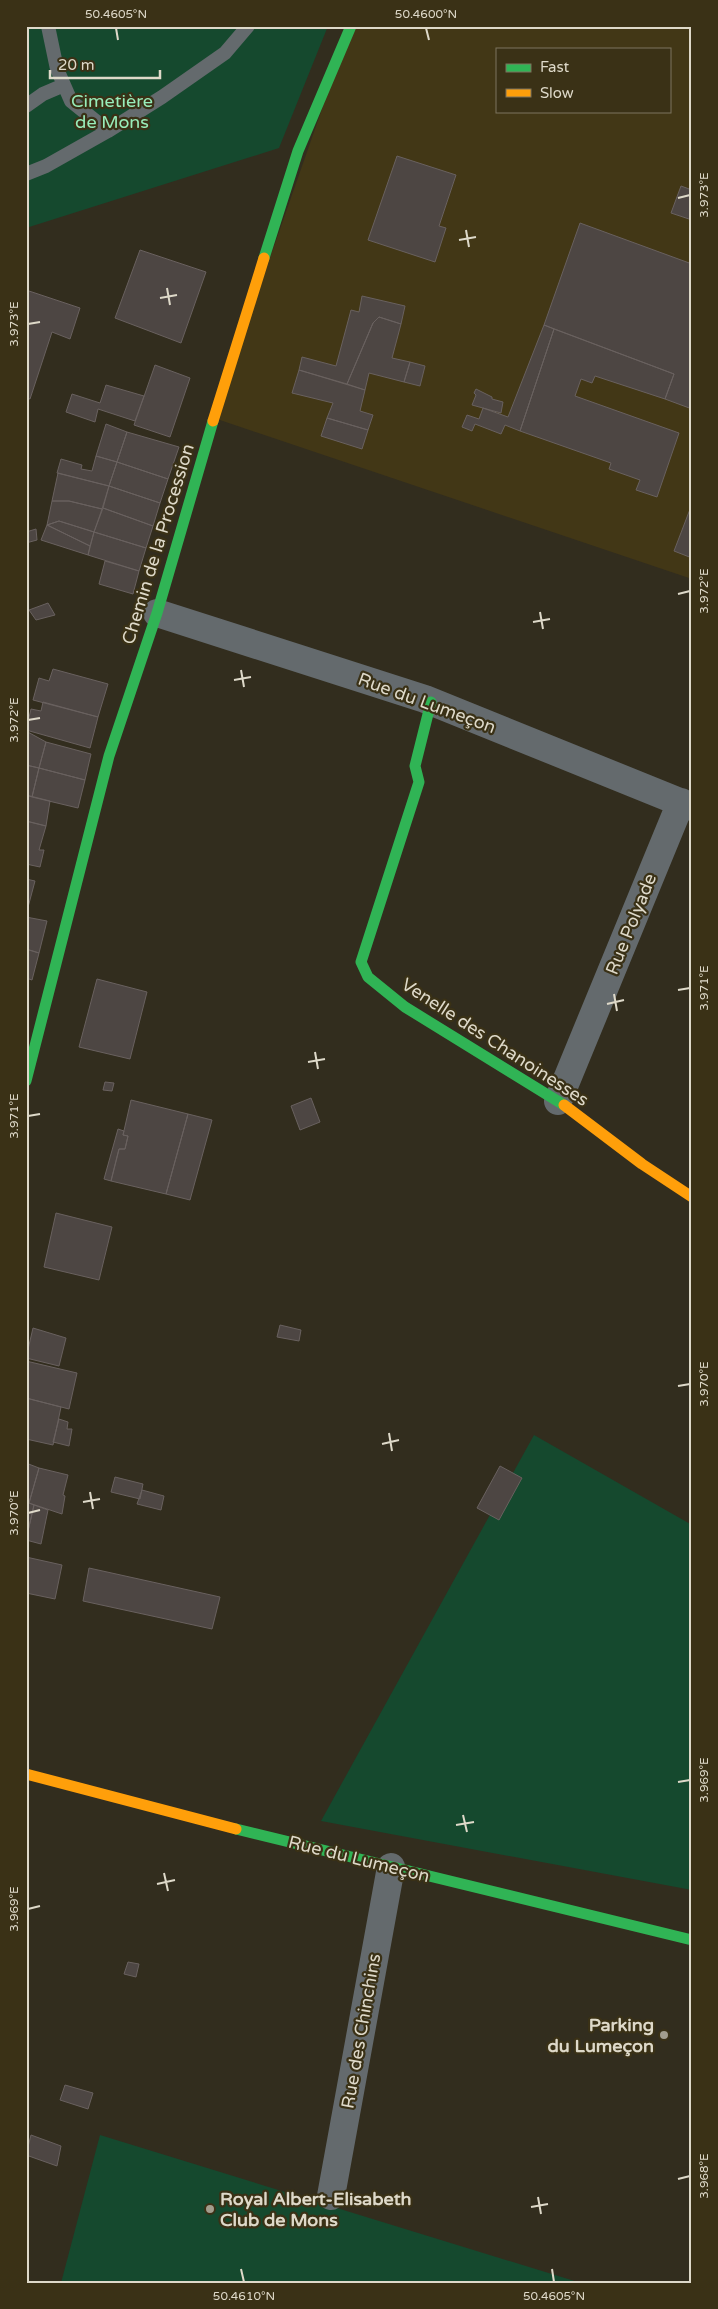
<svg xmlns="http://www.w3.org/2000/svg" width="718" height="2309" font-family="'Varela Round',sans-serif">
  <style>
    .built { fill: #423716; fill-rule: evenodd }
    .green { fill: #15492e }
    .building { fill: #4d4643; stroke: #69615f }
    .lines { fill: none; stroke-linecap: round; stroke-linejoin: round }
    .lane { stroke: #646a6d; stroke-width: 14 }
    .street { stroke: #646a6d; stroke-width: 28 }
    .fast { stroke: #30b455; stroke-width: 11 }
    .slow { stroke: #ff9f0a; stroke-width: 11 }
    .ticks { fill: none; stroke: #ded9c9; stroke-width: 2 }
    .poi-dot { fill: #a29d8d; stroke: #3a3116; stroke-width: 2 }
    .labels { text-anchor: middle; stroke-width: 4.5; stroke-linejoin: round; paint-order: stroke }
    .park-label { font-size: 18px; fill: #98edba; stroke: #3a3116 }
    .street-label { font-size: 18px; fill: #ded9c9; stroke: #3a3116 }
    .poi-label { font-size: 18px; font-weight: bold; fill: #ded9c9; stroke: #3a3116; text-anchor: end }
    .neatline { fill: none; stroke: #ded9c9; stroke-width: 2 }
    .ticks-label { font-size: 12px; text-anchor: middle; fill: #ded9c9 }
  </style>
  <rect width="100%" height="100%" fill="#322d1e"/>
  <path class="built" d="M351,26H692V579L214,418ZM497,49H669V111H497Z"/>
  <path class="green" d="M26,26H328L279,148L26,228Z
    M534,1435L692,1525V1890L321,1821Z
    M100,2135L581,2283H61Z"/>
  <path class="building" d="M397,156L456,175L439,226L446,228L435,262L368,240Z
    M681,186L692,190V220L671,213Z
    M580,223L692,264V409L665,399L674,374L544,325Z
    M140,250L206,272L181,343L115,318Z
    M29,291L80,308L70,339L52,332L30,399L26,398V301Z
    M362,296L405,306L401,324L379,317L373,323L347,384L299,370L302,357L336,366L351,310L359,312Z
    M379,317L401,324L392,358L410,362L404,382L369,373L365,390L347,384L373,323Z
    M544,325L554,329L520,431L505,425L501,434L475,424L472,431L462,427L467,415L479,419L483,408L508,417Z
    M554,329L674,374L665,399L595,376L592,383L581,379L575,396L679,433L657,497L636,490L640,480L609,469L611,463L520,431Z
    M410,362L425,366L420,386L404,382Z
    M155,365L190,378L170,437L134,425Z
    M299,370L365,390L360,411L373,415L368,430L327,418L333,403L292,393Z
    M106,385L144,396L135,421L98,409L95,422L66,412L72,394L100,403Z
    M476,389L492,397V399L503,402L501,413L472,405L476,395L474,393Z
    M327,418L368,430L362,449L321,436Z
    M106,424L127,432L117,462L96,456Z
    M127,432L179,447L168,479L117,462Z
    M96,456L117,462L109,486L57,473L61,459L82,465L81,469L92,471Z
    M117,462L168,479L160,503L109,486Z
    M58,473L109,486L102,509L69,501H52Z
    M109,486L160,503L153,526L103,508Z
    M52,501H69L102,509L94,532L59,521L47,525Z
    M692,504V558L674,551Z
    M103,508L153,526L146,548L94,532Z
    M59,521L94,532L90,546L47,525Z
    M47,525L90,546L88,555L41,540Z
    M36,529L37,540L26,543V532Z
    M94,532L146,548L139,571L88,555Z
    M105,561L139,571L133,594L99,584Z
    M48,603L55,615L36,620L29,610Z
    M53,669L108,684L98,717L33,700L39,678L49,681Z
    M43,702L98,717L90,748L26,730L31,709L41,711Z
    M26,731L46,742L39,768L26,765Z
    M46,742L91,754L85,780L39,768Z
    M26,765L39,768L32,797L26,795Z
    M39,768L85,780L78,808L32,797Z
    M26,795L50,801L46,826L26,821Z
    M26,821L46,826L39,850H44L40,867L26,864Z
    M26,879L35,881L27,911H26Z
    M26,917L47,921L39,953L26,949Z
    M26,949L39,953L32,980L26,978Z
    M97,979L147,992L130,1059L79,1047Z
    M105,1082L114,1083L112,1091L103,1090Z
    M311,1098L320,1122L300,1130L291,1106Z
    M131,1100L188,1114L166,1194L111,1181L119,1149H125L128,1136L123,1135Z
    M188,1114L212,1120L190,1200L166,1194Z
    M118,1129L124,1131L123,1135L128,1136L125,1149H119L111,1181L104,1179Z
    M56,1213L112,1227L99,1280L44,1267Z
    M280,1325L301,1330L299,1341L277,1337Z
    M33,1328L66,1338L59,1366L26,1358Z
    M26,1361L77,1373L69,1409L26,1398Z
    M26,1398L61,1407L53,1445L26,1439Z
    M59,1419L68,1422L67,1429H72L69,1446L53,1442Z
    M26,1463L39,1468L29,1503L26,1502Z
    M500,1466L522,1478L499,1520L477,1508Z
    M39,1468L68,1475L63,1495L65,1496L62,1514L29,1503Z
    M115,1477L143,1484L140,1499L111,1492Z
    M142,1490L164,1496L161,1510L137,1504Z
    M26,1502L34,1505L26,1540Z
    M34,1505L48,1510L41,1544L26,1540Z
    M26,1557L62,1565L55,1599L26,1593Z
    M89,1568L220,1597L212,1629L83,1601Z
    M128,1962L139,1964L136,1977L124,1974Z
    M65,2085L93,2093L88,2109L60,2100Z
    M31,2135L61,2146L57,2166L26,2155Z"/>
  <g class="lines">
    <path class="lane" d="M48,26L57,69L71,101L108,131
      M26,106L43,94L64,85
      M26,174L46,166L108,131L162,97L225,53L248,26"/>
    <path class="street" d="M157,613L425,699L692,807
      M558,1101L681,802
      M331,2196L391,1867"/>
    <path class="fast" d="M264,258L298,151L351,26
      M431,702L415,766L419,782L361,962L368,977L405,1007L564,1105
      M26,1081L109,756L157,613L213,421
      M236,1829L692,1940"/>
    <path class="slow" d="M213,421L264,258
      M564,1105L642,1164L692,1197
      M26,1774L236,1829"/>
  </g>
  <path class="ticks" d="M116,28L118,40M426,28L429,40M678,198L690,195M466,230L469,247M459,240L476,237M167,288L170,305M160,298L177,295M28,324L40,322M678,594L690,591M540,612L543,629M533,622L550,619M241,670L244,687M234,680L251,677M28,720L40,718M678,990L690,988M614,994L617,1011M607,1004L624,1000M315,1052L318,1069M308,1062L325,1059M28,1116L40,1114M678,1386L690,1384M389,1433L392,1451M382,1444L399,1440M90,1492L93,1509M83,1502L100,1499M28,1513L40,1510M678,1782L690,1780M463,1815L467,1832M456,1825L474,1822M164,1873L168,1891M157,1884L175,1880M28,1909L40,1906M678,2179L690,2176M538,2197L541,2214M531,2207L548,2204M241,2269L244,2282M552,2269L554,2282"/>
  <g class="poi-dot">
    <circle cx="664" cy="2035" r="5"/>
    <circle cx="210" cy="2209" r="5"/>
  </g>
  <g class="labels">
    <g class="park-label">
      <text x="112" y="107">Cimetière<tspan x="112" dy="21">de Mons</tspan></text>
    </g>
    <g class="street-label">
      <text transform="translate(158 544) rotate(-73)" y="6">Chemin de la Procession</text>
      <text transform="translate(427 703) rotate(20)" y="6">Rue du Lumeçon</text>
      <text transform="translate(631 924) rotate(-68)" y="6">Rue Polyade</text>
      <text transform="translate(495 1042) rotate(33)" y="6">Venelle des Chanoinesses</text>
      <text transform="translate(359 1859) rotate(14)" y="6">Rue du Lumeçon</text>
      <text transform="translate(361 2031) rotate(-80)" y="6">Rue des Chinchins</text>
    </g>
    <g class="poi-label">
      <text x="654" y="2031">Parking<tspan x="654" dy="21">du Lumeçon</tspan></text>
      <text x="220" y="2205" text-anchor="start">Royal Albert-Elisabeth<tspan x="220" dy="21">Club de Mons</tspan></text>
    </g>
  </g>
  <rect width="718" height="2309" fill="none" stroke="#3a3116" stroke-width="55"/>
  <rect x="496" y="48" width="175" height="65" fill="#3a3116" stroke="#7c745e"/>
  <rect x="506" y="64" width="25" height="8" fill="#30b455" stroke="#7c745e"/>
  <text x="540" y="72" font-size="15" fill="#ded9c9">Fast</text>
  <rect x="506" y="89" width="25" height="8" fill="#ff9f0a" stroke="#7c745e"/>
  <text x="540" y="98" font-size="15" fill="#ded9c9">Slow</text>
  <path d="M50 70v8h110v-8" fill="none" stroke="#ded9c9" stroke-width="2.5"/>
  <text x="58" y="70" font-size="15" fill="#ded9c9" stroke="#3a3116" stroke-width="4" paint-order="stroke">20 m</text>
  <rect x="28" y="28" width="662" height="2254" class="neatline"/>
  <g class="ticks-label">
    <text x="116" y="18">50.4605°N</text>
    <text x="426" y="18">50.4600°N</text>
    <text transform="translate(704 195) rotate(-90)" y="4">3.973°E</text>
    <text transform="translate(14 324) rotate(-90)" y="4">3.973°E</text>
    <text transform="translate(704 591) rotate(-90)" y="4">3.972°E</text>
    <text transform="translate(14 720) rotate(-90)" y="4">3.972°E</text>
    <text transform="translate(704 988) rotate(-90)" y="4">3.971°E</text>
    <text transform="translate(14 1116) rotate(-90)" y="4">3.971°E</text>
    <text transform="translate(704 1384) rotate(-90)" y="4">3.970°E</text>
    <text transform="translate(14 1513) rotate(-90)" y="4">3.970°E</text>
    <text transform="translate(704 1780) rotate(-90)" y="4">3.969°E</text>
    <text transform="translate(14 1909) rotate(-90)" y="4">3.969°E</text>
    <text transform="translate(704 2176) rotate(-90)" y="4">3.968°E</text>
    <text x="244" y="2300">50.4610°N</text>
    <text x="554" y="2300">50.4605°N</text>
  </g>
</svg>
